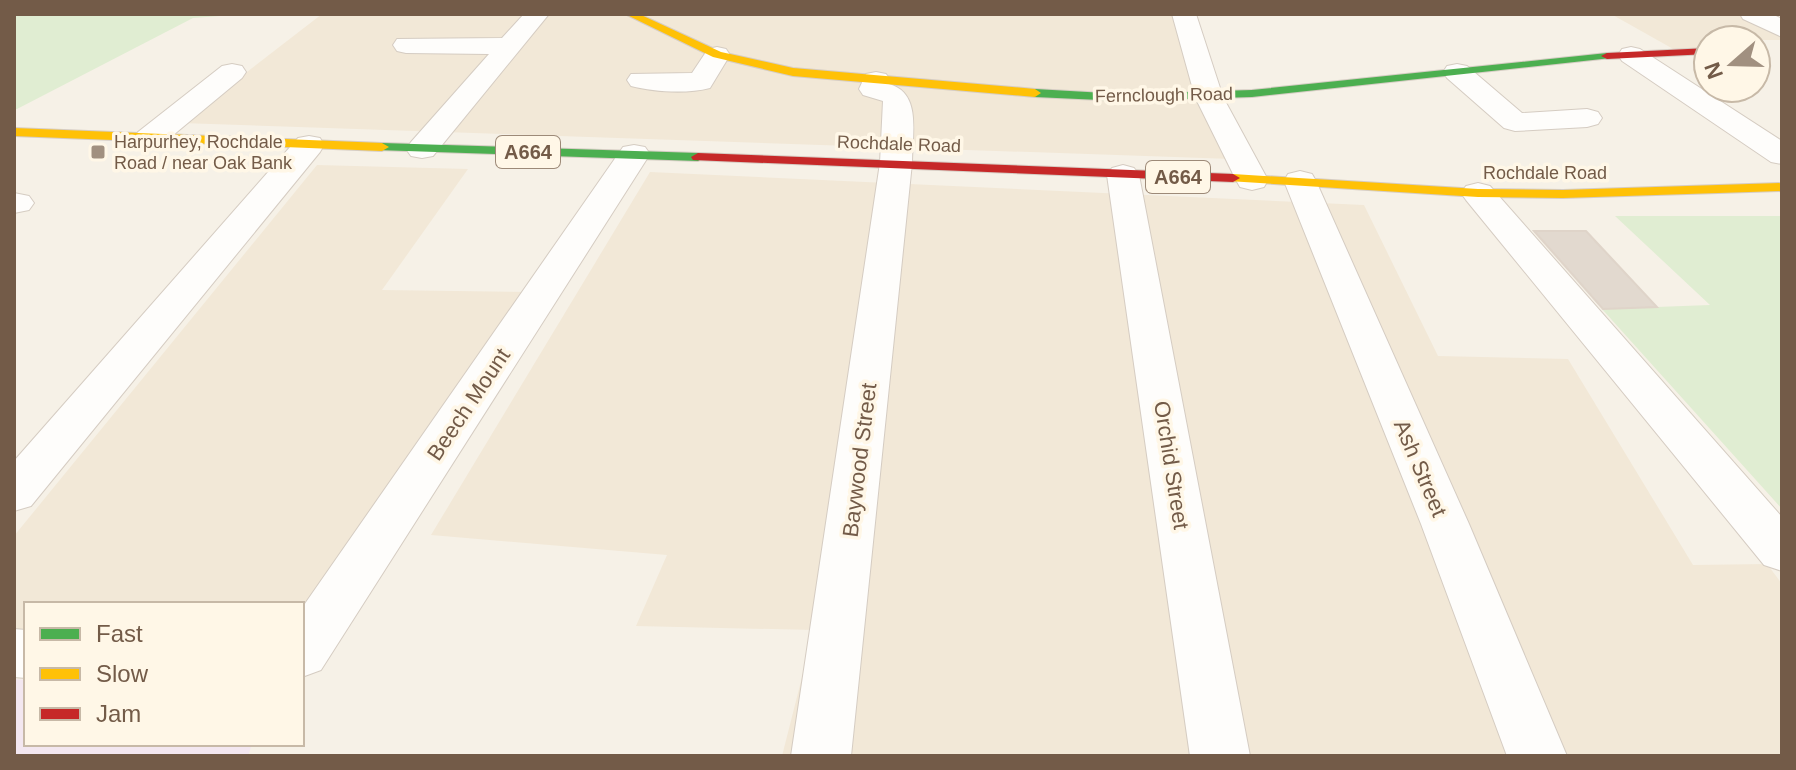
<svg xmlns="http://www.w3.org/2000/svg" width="1796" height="770" font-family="Helvetica,sans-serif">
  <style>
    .residential { fill: #f2e8d7 }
    .education { fill: #f3e7f0 }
    .green { fill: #e0edd2 }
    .building { fill: #e2d9cf; stroke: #dfd4c9; stroke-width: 2 }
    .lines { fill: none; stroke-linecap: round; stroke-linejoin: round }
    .street-casing { stroke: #d5ccc2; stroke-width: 2 }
    .fast-casing { stroke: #d6cdc4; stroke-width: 2 }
    .slow-casing { stroke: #d6cdc4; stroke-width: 2 }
    .jam-casing { stroke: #d6cdc4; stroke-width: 2 }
    .street { fill: #fefdfb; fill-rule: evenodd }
    .fast { fill: #4caf50; fill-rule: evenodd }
    .slow { fill: #ffc107; fill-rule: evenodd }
    .jam { fill: #c62828; fill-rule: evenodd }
    .poi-dot { fill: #a19080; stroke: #fff7e7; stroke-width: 3 }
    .labels { text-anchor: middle; stroke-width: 7; stroke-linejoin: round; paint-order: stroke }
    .far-street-label { font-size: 18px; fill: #735b48; stroke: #fff7e7 }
    .far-poi-label { font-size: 18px; fill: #735b48; stroke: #fff7e7; text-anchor: start }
    .shield { fill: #fff7e7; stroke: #9d8a78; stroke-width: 2 }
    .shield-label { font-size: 20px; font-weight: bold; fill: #735b48 }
    .street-label { font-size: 22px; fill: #735b48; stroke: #fff7e7 }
  </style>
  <rect width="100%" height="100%" fill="#f6f1e7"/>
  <path class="residential" d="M322,14H1176L1232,159L181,123Z
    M1611,14H1770L1782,20V40H1708V47L1675,50Z
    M317,165L468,169L382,290L536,292L302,627V604H26V631L14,630V536Z
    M650,172L1364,205L1438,356L1568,359L1693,565L1767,564L1782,584V756H782L814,630L636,626L667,555L431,535Z"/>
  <path class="education" d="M14,679L26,680V744H252L248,756H14Z"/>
  <path class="green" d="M14,14H247L193,18L17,109H14Z
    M1615,216H1782V509L1602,309L1710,305Z"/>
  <path class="building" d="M1534,231H1586L1657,307L1603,309Z"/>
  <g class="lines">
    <g class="street-casing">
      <path id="street" d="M524,14H549L433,156L422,158L411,156L406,149L411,142L489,54L406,53L397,51L393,45L397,39L502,38Z
        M1172,14H1196L1223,97L1268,180L1264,187L1252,190L1240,187L1236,180L1195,97Z
        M1740,14H1772L1782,19V37L1743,19Z
        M717,47L726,49L730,55L710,88C687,94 654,92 631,86L627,80L631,74L692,73L708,49Z
        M1631,47L1640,49L1782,141V164L1771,162L1622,61L1618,55L1622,49Z
        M232,64L242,66L246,72L242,78L160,146L149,148L138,146L134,139L138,132L222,66Z
        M1457,64L1467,66L1522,113L1587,109L1598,112L1602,118L1598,124L1587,127L1515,131L1504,128L1447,78L1443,72L1447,66Z
        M876,72L886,74L890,80L889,84C922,93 912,134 912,163L851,756H791L880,163L883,101L863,95L859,89L866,74Z
        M309,136L320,138L324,145L320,152L31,506L14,511V461L298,138Z
        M634,145L645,147L650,154L321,670L302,677V608L623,147Z
        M1123,165L1134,168L1139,175L1250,756H1190L1107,175L1112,168Z
        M1300,171L1312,174L1316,181L1469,524L1567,756H1507L1421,524L1284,181L1288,174Z
        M1478,183L1490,186L1782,517V571L1764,565L1466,200L1461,193L1466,186Z
        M14,193L29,196L34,203L29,210L14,213Z
        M14,629L26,630V678L14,677Z"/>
    </g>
    <g class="fast-casing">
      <path id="fast" d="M1607,53L1613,56L1611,58L1252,97L1122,101L1035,97L1029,93L1035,89L1122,94L1252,90Z
        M382,143L698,153L705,157L698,161L377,150L375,147Z"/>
    </g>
    <g class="slow-casing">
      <path id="slow" d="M625,14H639L721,52L793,68L1035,89L1041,93L1035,97L793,76L713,57Z
        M14,128L382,143L389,147L382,151L14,136Z
        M1233,174L1478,189L1563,190L1782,183V191L1563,198L1478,197L1228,181L1226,178Z"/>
    </g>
    <g class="jam-casing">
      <path id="jam" d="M1708,48V54L1607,59L1601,56L1607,53Z
        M698,153L1233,174L1240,178L1233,182L693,160L691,157Z"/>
    </g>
    <use href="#street" class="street"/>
    <use href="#fast" class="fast"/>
    <use href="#slow" class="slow"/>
    <use href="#jam" class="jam"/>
  </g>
  <rect class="poi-dot" x="90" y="144" width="16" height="16" rx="4"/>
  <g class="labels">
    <g class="far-street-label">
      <text transform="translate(1164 95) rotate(-1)" y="6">Fernclough Road</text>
      <text transform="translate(899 144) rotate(2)" y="6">Rochdale Road</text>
      <text x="1545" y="179">Rochdale Road</text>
    </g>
    <g class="far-poi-label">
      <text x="114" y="148">Harpurhey, Rochdale<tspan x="114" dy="21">Road / near Oak Bank</tspan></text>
    </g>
    <g class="shield">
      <rect x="496" y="136" width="64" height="32" rx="6"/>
      <rect x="1146" y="161" width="64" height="32" rx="6"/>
    </g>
    <g class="shield-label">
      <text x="528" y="159">A664</text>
      <text x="1178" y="184">A664</text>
    </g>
    <g class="street-label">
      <text transform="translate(468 404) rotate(-56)" y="8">Beech Mount</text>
      <text transform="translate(859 460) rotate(-83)" y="8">Baywood Street</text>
      <text transform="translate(1172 465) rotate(81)" y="8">Orchid Street</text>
      <text transform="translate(1421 468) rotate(67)" y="8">Ash Street</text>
    </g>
  </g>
  <rect width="1796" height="770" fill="none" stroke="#735b48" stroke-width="32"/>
  <rect x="24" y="602" width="280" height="144" fill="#fff7e7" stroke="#c7b9a7" stroke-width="2"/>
  <rect x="40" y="628" width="40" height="12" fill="#4caf50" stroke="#c7b9a7" stroke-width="2"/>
  <text x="96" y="642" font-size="24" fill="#735b48">Fast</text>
  <rect x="40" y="668" width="40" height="12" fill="#ffc107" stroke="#c7b9a7" stroke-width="2"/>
  <text x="96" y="682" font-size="24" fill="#735b48">Slow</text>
  <rect x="40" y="708" width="40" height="12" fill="#c62828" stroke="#c7b9a7" stroke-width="2"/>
  <text x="96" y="722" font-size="24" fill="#735b48">Jam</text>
  <g transform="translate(1732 64) rotate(250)"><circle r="38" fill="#fff7e7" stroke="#c7b9a7" stroke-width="2"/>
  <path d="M0-6L14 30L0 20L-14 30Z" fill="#a19080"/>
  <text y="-12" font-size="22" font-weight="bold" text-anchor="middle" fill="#735b48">N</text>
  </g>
</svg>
